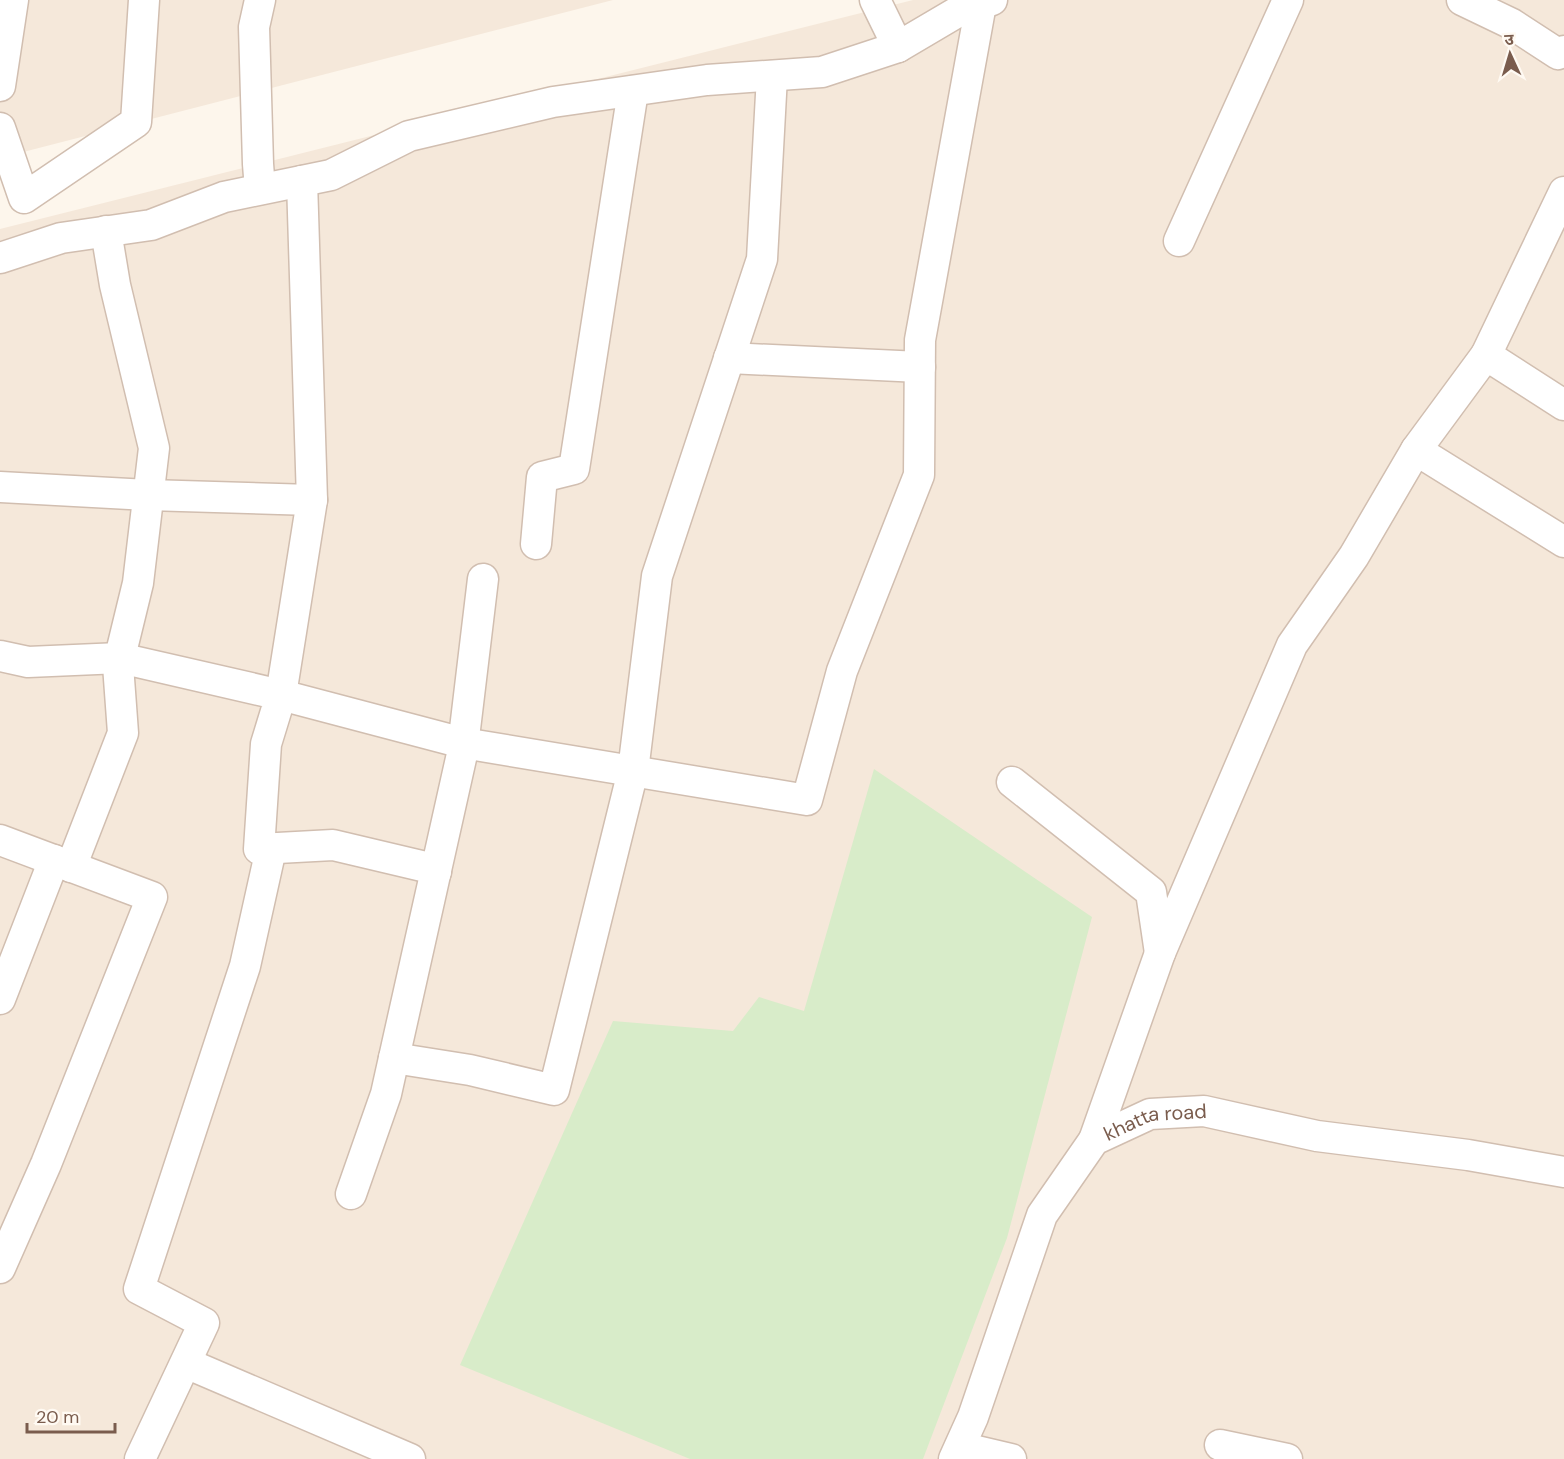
<svg xmlns="http://www.w3.org/2000/svg" width="1564" height="1459" font-family="'DM Sans','Noto Sans Devanagari',sans-serif">
  <style>
    .residential { fill: #f5e8da }
    .green { fill: #d8ecc9 }
    .lines { fill: none; stroke-linecap: round; stroke-linejoin: round }
    .minor-casing { stroke: #d1beb0; stroke-width: 33 }
    .minor { stroke: #fff; stroke-width: 30 }
    .labels { text-anchor: middle; stroke-width: 6; stroke-linejoin: round; paint-order: stroke }
    .street-label { font-size: 20px; fill: #7a5c4d; stroke: #fffaf3 }
  </style>
  <rect width="100%" height="100%" fill="#fdf6ec"/>
  <path class="residential" d="M0,0H613L0,158Z
    M913,0H1564V1459H0V229Z"/>
  <path class="green" d="M874,769L1092,917L1007,1238L923,1459H690L460,1365L613,1021L733,1031L759,997L804,1011Z"/>
  <g class="lines">
    <g class="minor-casing">
      <g id="minor">
        <path d="M260,0L254,27L258,164L260,189"/>
        <path d="M875,0L898,47"/>
        <path d="M1462,0L1512,24L1558,54L1564,51"/>
        <path d="M0,86L13,0"/>
        <path d="M0,128L24,198L136,122L144,0"/>
        <path d="M302,181L312,500L281,695L463,743L807,800L842,671L919,475L920,340L981,4"/>
        <path d="M1179,241L1288,0"/>
        <path d="M0,258L61,238L151,225L224,197L331,175L409,136L553,102L707,80L822,72L898,47L959,11L992,0"/>
        <path d="M1486,355L1564,192"/>
        <path d="M729,358L920,367"/>
        <path d="M1564,405L1486,355L1416,450L1564,542"/>
        <path d="M0,487L148,495L312,500"/>
        <path d="M536,544L542,477L574,469L633,91"/>
        <path d="M483,579L462,754L394,1058L470,1070L554,1090L633,771L657,576L762,259L772,76"/>
        <path d="M0,656L28,662L120,658L281,695L266,744L259,849L333,845L426,867L436,872"/>
        <path d="M1012,782L1151,892L1160,953"/>
        <path d="M0,840L152,897L46,1164L0,1268"/>
        <path d="M71,867L123,733L118,665L138,583L154,448L115,285L106,231"/>
        <path d="M0,999L54,860"/>
        <path d="M1094,1140L1160,953L1292,645L1354,556L1416,450"/>
        <path d="M351,1194L386,1094L394,1058"/>
        <path d="M186,1363L410,1459"/>
        <path d="M1220,1445L1287,1459"/>
        <path d="M960,1447L1011,1459"/>
        <path d="M140,1459L204,1323L139,1289L245,966L271,849"/>
        <path id="s1" d="M954,1459L973,1417L1042,1215L1094,1140L1150,1114L1204,1111L1317,1136L1468,1155L1564,1172"/>
      </g>
    </g>
    <use href="#minor" class="minor"/>
  </g>
  <g class="labels">
    <g class="street-label">
      <text dy="7" stroke="none"><textPath href="#s1" startOffset="416">khatta road</textPath></text>
    </g>
  </g>
  <g transform="translate(1510 54) rotate(356)" stroke="#fffaf3" stroke-width="4.5" paint-order="stroke">
  <path d="M0-4.5L10 22L0 15L-10 22Z" fill="#7a5c4d"/>
  <text y="-9" font-size="16" font-weight="bold" text-anchor="middle" fill="#7a5c4d">उ</text>
  </g>
  <path d="M27 1423v9h88v-9" fill="none" stroke="#7a5c4d" stroke-width="3"/>
  <text x="36" y="1423" font-size="18" fill="#7a5c4d" stroke="#fffaf3" stroke-width="4.5" paint-order="stroke">20 m</text>
</svg>
